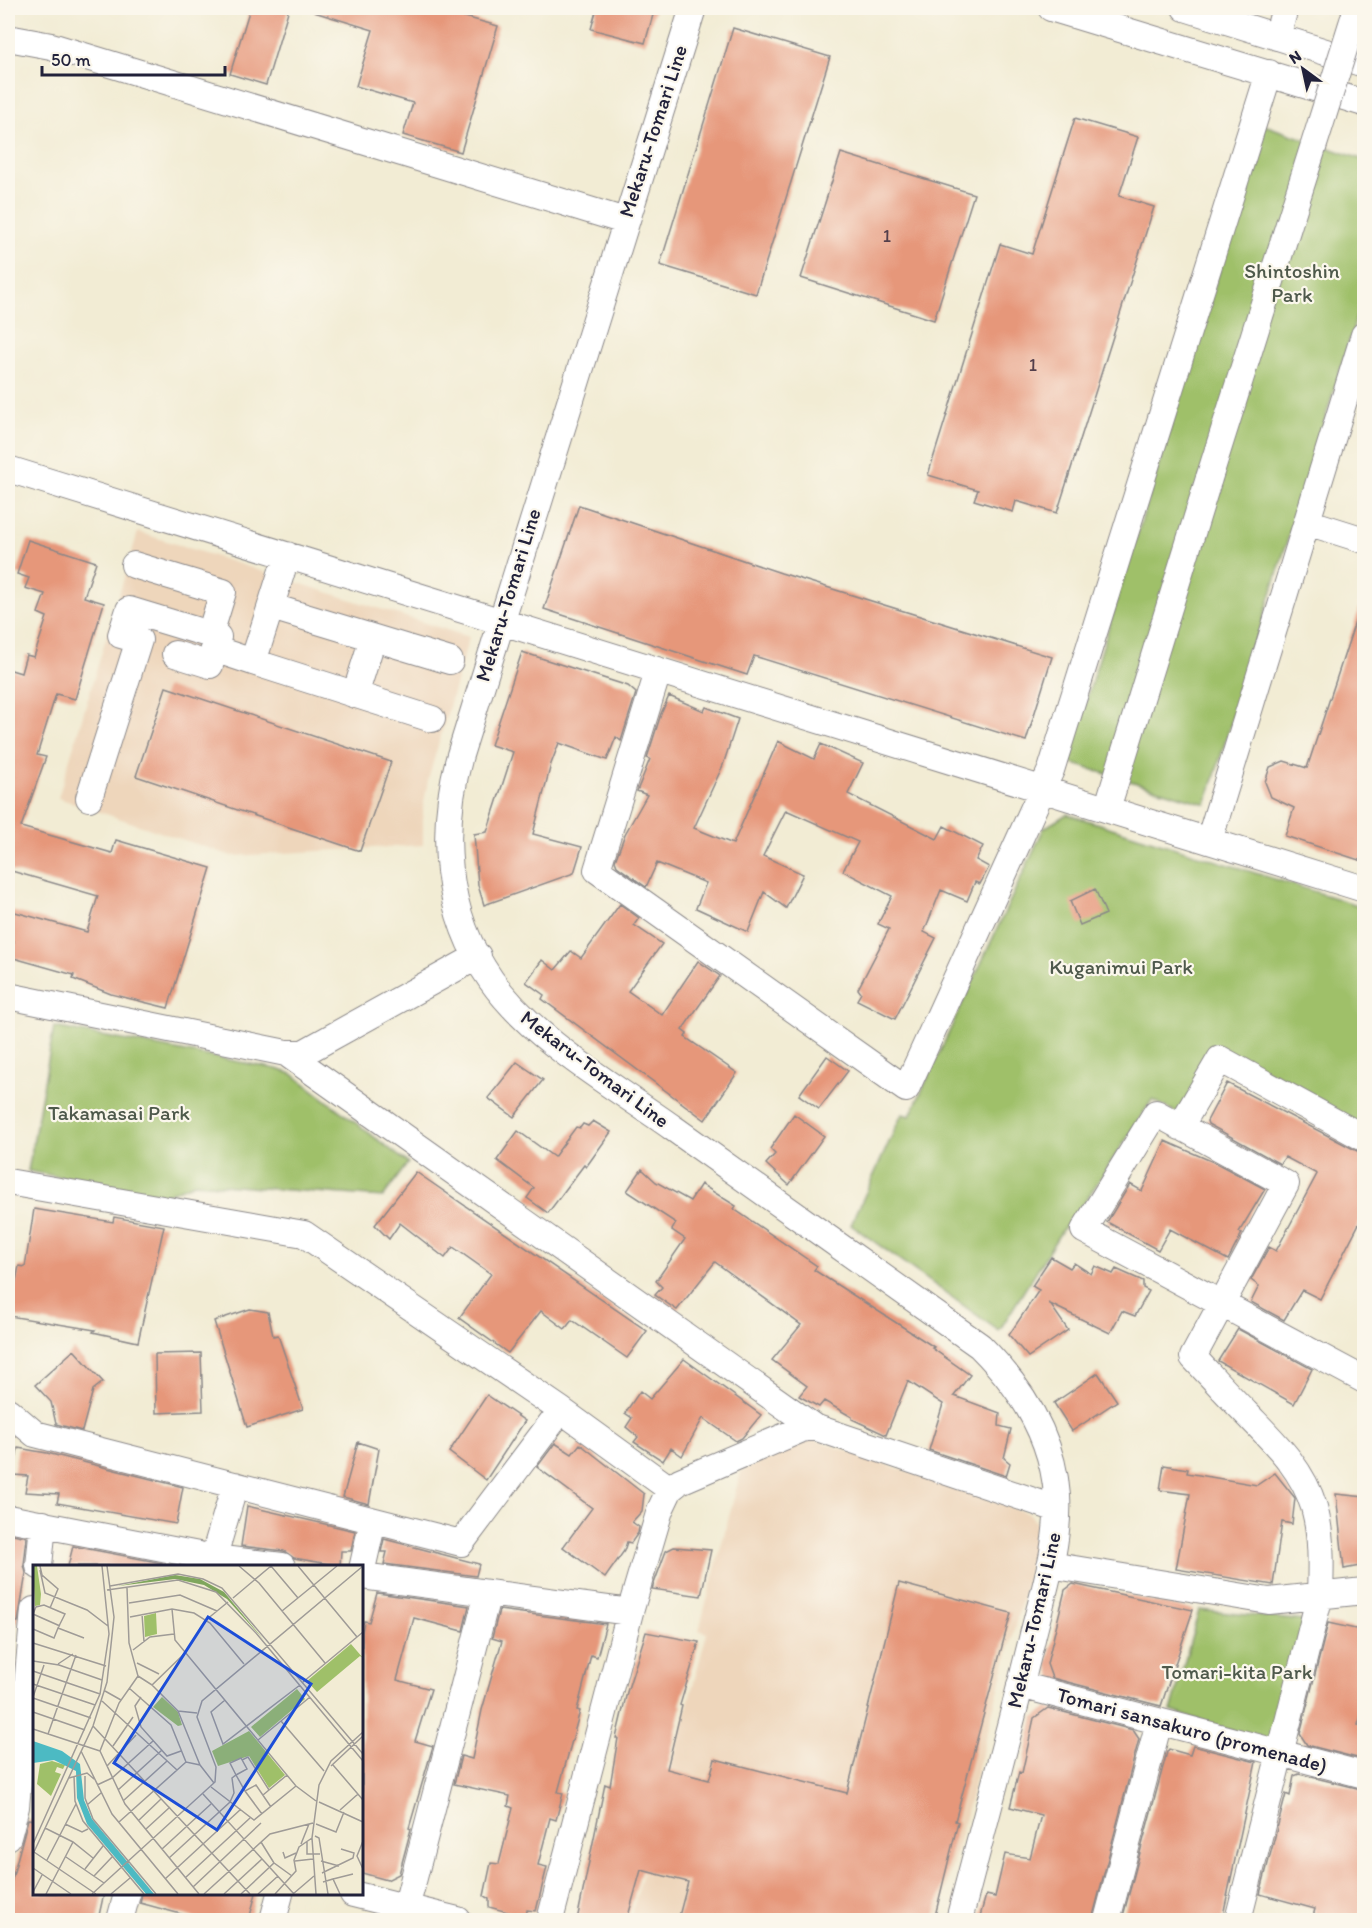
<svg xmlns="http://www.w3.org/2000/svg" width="1372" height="1928" font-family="Itim,sans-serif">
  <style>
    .built { fill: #eed6bb }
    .green { fill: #9fc069; stroke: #607152; stroke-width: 1.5 }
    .building { fill: #e6977a }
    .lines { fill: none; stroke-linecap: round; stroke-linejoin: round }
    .minor-casing { stroke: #8a8788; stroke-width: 28 }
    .minor { stroke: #fff; stroke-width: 26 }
    .minor-bridge-casing { stroke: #8a8788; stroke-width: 28; stroke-linecap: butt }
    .minor-bridge { stroke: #fff; stroke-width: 26 }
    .labels { text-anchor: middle; stroke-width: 4.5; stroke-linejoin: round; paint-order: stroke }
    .number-label { font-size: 18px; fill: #533f4b }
    .street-label { font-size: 21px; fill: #22223b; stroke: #fbf7ec }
    .park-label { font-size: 21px; fill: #4e594b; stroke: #fbf7ec }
    .inset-road { fill: none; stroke: #9f9b97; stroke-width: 1.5 }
    .view { fill: #1d4ed8; fill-opacity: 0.15; stroke: #1d4ed8; stroke-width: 3 }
    .inset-edge { fill: none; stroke: #22223b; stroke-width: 3 }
  </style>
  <rect width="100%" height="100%" fill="#fbf7ec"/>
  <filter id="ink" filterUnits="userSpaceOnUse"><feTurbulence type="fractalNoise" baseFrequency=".0167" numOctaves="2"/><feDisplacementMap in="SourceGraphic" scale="12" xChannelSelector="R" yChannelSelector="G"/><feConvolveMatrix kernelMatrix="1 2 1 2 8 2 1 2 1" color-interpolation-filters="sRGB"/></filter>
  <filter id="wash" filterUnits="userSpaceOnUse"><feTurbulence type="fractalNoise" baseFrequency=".008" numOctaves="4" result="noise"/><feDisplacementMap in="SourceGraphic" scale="24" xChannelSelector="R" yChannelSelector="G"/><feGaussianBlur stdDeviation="1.35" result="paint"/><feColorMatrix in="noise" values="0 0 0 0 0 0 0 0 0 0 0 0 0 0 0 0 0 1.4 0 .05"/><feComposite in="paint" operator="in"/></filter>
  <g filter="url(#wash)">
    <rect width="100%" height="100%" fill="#f2ecd4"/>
    <path class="built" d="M138,532L469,637L428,780L423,807V845L232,856L58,798Z
      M815,1440L1030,1514L1036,1523L1028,1577L938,1920H630L707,1633L699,1630L741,1471L808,1441Z"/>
    <path class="green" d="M1264,125L1364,160V293L1206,804L1067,762Z
      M1067,814L1364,907V1128L1217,1050L1179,1114L1152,1100L1073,1220L1062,1230L999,1331L851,1225L902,1114L910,1116L1044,828Z
      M54,1027L277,1069L292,1074L408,1163L383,1197L194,1183L163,1196L28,1171Z
      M1199,1610L1305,1621L1274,1745L1171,1711Z"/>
    <g id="blocks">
      <path class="building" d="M250,8H289L266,85L230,74Z
        M315,8H432L498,26L461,152L403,135L413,103L356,86L373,30L314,12Z
        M597,8H655L645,43L591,29Z
        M733,28L830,57L756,294L660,265Z
        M1075,118L1138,137L1119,196L1154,207L1057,513L1016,501L1013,512L974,500L978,490L928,475L1000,244L1032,254Z
        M841,153L974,194L934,320L801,278Z
        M579,505L781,573L1052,657L1026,741L754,656L747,675L544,609Z
        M28,540L96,562L84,597L104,603L75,699L56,694L37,755L46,757L21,827L112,853L116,840L211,868L168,1008L111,994L73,979L74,975L10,957L14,941L8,940V910L87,932L98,896L8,870V669L21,673L26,655L34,657L47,617L38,613L45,594L25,588L29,578L17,574Z
        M1361,604L1365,605V862L1285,836L1294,808L1271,797L1265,782L1270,767L1284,761L1307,768Z
        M522,652L628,686L636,693L621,741L616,737L607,760L559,743L551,764L533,834L582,847L574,873L484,905L478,885L474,834L487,832L513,752L491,745Z
        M166,687L391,762L360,851L136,776Z
        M669,696L704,711L706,707L738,719L723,765L694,828L733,844L778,741L814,759L821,744L863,763L848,794L937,839L944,826L983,846L976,860L989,867L980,884L975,882L967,901L941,890L924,932L936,938L895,1019L857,1000L861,993L858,989L889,929L878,924L892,896L843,871L858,842L786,810L763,856L803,874L786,908L764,892L748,932L696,908L706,883L657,863L646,887L617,866L615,861L625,834L647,795L637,791L650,759L647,758L661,714Z
        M1095,889L1106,914L1080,925L1070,901Z
        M620,904L639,918L634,925L662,944L628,991L662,1015L698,961L720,976L682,1030L687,1034L685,1037L737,1073L705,1120L542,999L544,995L526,982L542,960L555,970L571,951L581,958Z
        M827,1056L848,1071L819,1109L799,1095Z
        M517,1062L543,1080L514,1117L488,1098Z
        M1227,1083L1365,1155V1212L1320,1299L1302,1290L1284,1320L1251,1302L1259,1286L1251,1280L1269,1247L1276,1251L1317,1174L1285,1157L1280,1164L1208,1124L1207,1121Z
        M794,1114L824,1136L789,1185L766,1164L775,1154L770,1149Z
        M593,1121L611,1132L586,1167L584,1165L548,1213L527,1198L534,1188L497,1160L518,1131L554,1157L576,1127L580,1128L583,1124L588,1126Z
        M1165,1141L1218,1164L1265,1189L1239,1232L1242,1233L1228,1260L1170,1229L1158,1250L1107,1222L1130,1184L1142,1191Z
        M642,1169L656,1182L690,1201L701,1184L736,1206L734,1209L817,1266L814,1270L934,1347L932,1348L970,1375L954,1396L1000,1413L999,1426L1011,1429L1004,1458L1010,1463L1006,1476L929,1450L943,1404L908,1381L886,1435L852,1419V1417L824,1401L819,1407L799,1396L807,1386L772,1360L801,1325L715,1262L677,1310L655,1295L662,1287L656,1281L685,1239L672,1230L676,1223L627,1191Z
        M416,1172L647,1331L627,1358L572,1320L565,1329L541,1311L508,1353L459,1318L491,1274L453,1247L445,1258L400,1223L389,1239L375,1225Z
        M34,1209L113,1222L114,1217L164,1226L138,1342L93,1332L95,1330L9,1316L19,1266L25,1267Z
        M1051,1257L1070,1268L1074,1263L1091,1274L1095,1266L1113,1274L1116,1269L1143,1281V1288L1149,1291L1135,1316L1122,1311L1110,1333L1050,1304L1068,1330L1028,1357L1009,1335L1039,1290L1032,1286Z
        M250,1309L268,1312L273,1336L278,1335L303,1409L247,1427L214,1321Z
        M1238,1329L1312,1369L1294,1404L1218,1361Z
        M74,1350L103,1382L93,1390L82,1431L56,1424L51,1402L35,1385Z
        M201,1353L203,1411L156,1413L155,1354Z
        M684,1359L761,1415L742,1438L736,1441L703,1418L682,1456L671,1448L663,1461L634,1442L638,1437L626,1427L632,1418L625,1413L640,1391L650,1399Z
        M1098,1373L1117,1401L1072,1431L1054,1403Z
        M487,1395L525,1421L486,1480L449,1452Z
        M358,1442L379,1449L369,1504L343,1497Z
        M555,1443L572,1454L580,1444L644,1494L642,1511L632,1522L639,1527L638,1533L631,1543L627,1542L624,1551L605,1578L563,1547L592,1508L537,1467Z
        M18,1448L47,1453L183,1487L176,1524L57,1503L59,1494L25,1492L28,1476L13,1475Z
        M1164,1465L1188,1469L1187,1473L1257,1485L1275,1473L1295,1498L1292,1524L1282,1522L1273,1585L1176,1569L1190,1494L1160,1490Z
        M1336,1494L1365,1497V1565L1344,1569Z
        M247,1506L355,1531L351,1551H341L340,1566L294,1558L284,1551L241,1546Z
        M8,1533L27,1537L24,1565L26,1573L18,1622H8Z
        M384,1539L479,1564L476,1576L384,1564L387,1552H381Z
        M73,1546L162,1563V1566H68Z
        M674,1547L711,1550L701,1596L652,1589L666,1551Z
        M899,1583L1011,1613L955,1821L958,1822L934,1920H678L688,1882L641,1870L627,1920H577L605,1784L610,1786L618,1738H616L627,1692L646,1632L699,1642L680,1705L682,1706L667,1769L709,1780L715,1759L847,1793Z
        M1073,1584L1193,1610L1161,1706L1052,1678L1047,1664L1065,1590Z
        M377,1593L469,1606L463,1631L414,1618L397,1680L431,1689L415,1741L433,1746L409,1828L411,1829L399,1874L387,1880L362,1873V1633L364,1621L369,1622Z
        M499,1610L606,1624L597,1657L591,1655L577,1710L580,1711L558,1792L563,1793L556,1820L550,1818L538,1865L547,1867L536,1911L527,1910L526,1917L489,1907V1899L484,1896L491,1863L499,1864L513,1808L508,1806L510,1796L454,1784L461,1756L472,1759L482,1710L502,1641L492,1638Z
        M1328,1623L1365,1631V1702L1358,1725L1365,1727V1760L1307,1745L1300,1734Z
        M1048,1708L1133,1730L1139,1739L1092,1920H979L986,1895L995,1897L1005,1854L1030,1858L1041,1815L1010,1807L1019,1772L1022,1773L1034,1718Z
        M1193,1746L1256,1762L1222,1920H1122L1167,1752L1169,1749L1190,1755Z
        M1299,1774L1365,1790V1898L1358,1920H1312L1315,1909L1260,1894L1286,1794L1290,1796L1294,1776Z
        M28,1819L34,1820V1893H104L98,1920H8V1882L11,1883Z
        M142,1893H256L249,1920H203L140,1903Z"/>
    </g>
  </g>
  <g filter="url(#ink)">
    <use href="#blocks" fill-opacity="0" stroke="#8a8788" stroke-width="1.5"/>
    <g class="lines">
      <g class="minor-casing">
        <path id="minor" d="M693,8L460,755C439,831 444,913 491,980C534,1041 613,1085 673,1128C776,1200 877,1274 980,1346C1021,1387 1053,1436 1057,1496C1060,1545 1042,1596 1031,1643C1008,1736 983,1828 959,1920
          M1051,8L1364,103
          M1185,8L1364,64
          M1277,37L1285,8
          M8,38L51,46L625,221
          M8,469L1364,889
          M1307,522L1364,540
          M287,555L253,662L432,719
          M134,565L223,592L210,634
          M272,607L450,661
          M175,654L210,665L214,649L253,662
          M658,672L597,870L906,1089L1051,770L1269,73
          M355,695L373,638
          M1111,796L1209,478
          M89,798L139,640L121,635L129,610L218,637L214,649
          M1209,841L1364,335
          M8,996L286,1053H303L478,956
          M286,1053L814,1427
          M1180,1127L1220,1059L1364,1138
          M8,1182L304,1234L561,1410L670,1489
          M8,1411L35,1434L461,1543L561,1410
          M8,1518L214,1558L282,1566
          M1050,1565L1269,1601L1364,1591
          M39,1566L43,1524
          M211,1566L235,1485
          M362,1569L373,1521
          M362,1576L630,1612
          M1020,1685L1364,1775
          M8,1837L16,1807L34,1610
          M353,1894L458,1920
          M120,1920L127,1894
          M273,1920L280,1894
          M403,1920L488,1593
          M550,1920L630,1612L660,1510L670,1489L680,1481L802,1429L814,1427L1057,1509
          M1107,1920L1159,1722
          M1238,1920L1320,1595C1321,1566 1322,1535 1314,1507C1302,1468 1275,1443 1247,1414C1229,1396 1211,1376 1193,1357L1286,1184L1156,1113L1084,1230L1364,1380"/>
      </g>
      <use href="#minor" class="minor"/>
      <g class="minor-bridge-casing">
        <path id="minor-bridge" d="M1209,478L1357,8"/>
      </g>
      <use href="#minor-bridge" class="minor-bridge"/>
    </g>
  </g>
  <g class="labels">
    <g class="number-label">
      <text x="887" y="242">1</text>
      <text x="1033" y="371">1</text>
    </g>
    <g class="street-label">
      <text transform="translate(653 131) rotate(-72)" y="7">Mekaru-Tomari Line</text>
      <text transform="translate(508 595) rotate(-73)" y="7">Mekaru-Tomari Line</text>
      <text transform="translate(595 1069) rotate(37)" y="7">Mekaru-Tomari Line</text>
      <text transform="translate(1034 1620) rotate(-77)" y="7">Mekaru-Tomari Line</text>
      <text transform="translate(1192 1730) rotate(15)" y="7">Tomari sansakuro (promenade)</text>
    </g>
    <g class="park-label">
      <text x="1292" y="278">Shintoshin<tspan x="1292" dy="24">Park</tspan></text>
      <text x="1121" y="974">Kuganimui Park</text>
      <text x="119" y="1120">Takamasai Park</text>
      <text x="1237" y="1679">Tomari-kita Park</text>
    </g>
  </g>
  <g transform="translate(33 1565)">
    <rect width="330" height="330" fill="#f2ecd4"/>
    <path d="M0,1H4L8,29L7,40L2,41ZM123,48L124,69L112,72L111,51ZM318,79L330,93L327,91L284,127L274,116ZM264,124L272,134L227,172L218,162ZM129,132L145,147L149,160L145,161L120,142ZM216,166L252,210L236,223L216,191L185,201L179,186ZM19,196L32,200L30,204L24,202L22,207L28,209L18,231L4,219L7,199Z" fill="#9fc069"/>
    <path d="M142,10L167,14L191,27L231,75L194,34L171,20L142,14L85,21Z" fill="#7fa65d"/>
    <path d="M0,176L29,186L47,199L51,235L59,254L121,329H113L54,259L44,233L43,206L21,195L0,198Z" fill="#4cbac3"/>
    <path class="inset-road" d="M7,1L9,10L25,24L17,43M206,1L226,18L292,98M238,1L265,33M265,1L324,72M7,5L12,28L54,45L75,61M77,21L145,9L170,14L189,23L330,189M94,23L96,78L105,111L86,138L67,186L92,239L166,329M74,25L145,15L183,27L223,68L330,196M200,33L238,1M96,38L147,30L184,46M139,44L142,75L263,221L283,236M249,46L304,1M109,49L111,77M97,52L139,44L161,48L177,58L211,99M173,55L195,37M25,63L51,73M0,64L21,73L25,63L32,49L11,40L3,42L0,49L27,61M0,78L73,101M100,85L117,72L141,69M0,96L26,100L69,115M104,98L126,109M25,99L40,89M0,106L67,129M105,111L119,120L152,88M270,117L330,67M0,119L62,140M119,120L145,146L164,148M96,123L138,160L153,197M72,126L88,135M0,132L11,100M108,132L102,141L108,162L134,191L148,186M0,133L58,153M192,135L178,147L190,179L267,120M69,136L144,205M145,146L167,200M0,147L52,165M248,156L291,206M60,161L217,329M0,164L67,186M15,169L43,90M225,175L277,132M80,181L100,152M48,186L79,249L145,329M209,195L215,192L236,225M300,200L330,235M74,201L103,170M298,201L330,171M41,211L42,236L50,256L111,329M52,211V233L60,254L123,329M36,213L54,208L61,214M64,220L79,213L120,176M178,222L221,255L263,221M85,225L129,185M212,226L223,220L238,242M170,229L261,329M230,230L254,210M90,236L134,196M286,237L330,257M54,240L68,228M307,245L325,229M105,256L128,234M86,257L153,197L167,200L181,218M32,259L49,267L55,264M283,259L303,267L311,247M12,263L40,277L60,293M113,264L137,242M282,271L286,273L295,329M330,276L324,291L330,304M228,277L241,298M274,277V289H287M0,279L67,129L76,69L69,1M268,279L276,259M129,284L178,239M1,287L63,329M250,287L252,293L263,288M0,289L60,161L74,117L81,52L74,1M33,292L71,318M136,293L197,237L201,228L199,213L203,210L214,204L208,193L197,198L203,210L212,226L229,249M14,295L43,239M262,296L280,294M288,296L306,301M0,303L38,329M52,304L70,281M289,308L320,293L321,288L308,284M61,311L79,292M152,313L217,253M132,314L208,244M300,314L320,309M290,317L300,314L307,329M160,322L228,258M0,327L9,310M13,329L40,277M59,329L182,217L183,202L164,152L169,136L330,1M78,329L97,313M171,329L237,269L280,258M191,329L229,294M208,329L241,298L259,311M225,329L245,311M242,329L263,306L261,295L266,282L279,273M260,329L281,311M283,329L279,273L286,220L298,196L330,167"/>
    <path class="view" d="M175,52L278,119L184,265L81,198Z"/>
    <rect width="330" height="330" class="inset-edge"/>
  </g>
  <rect width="1372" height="1928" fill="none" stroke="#fbf7ec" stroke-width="30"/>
  <g transform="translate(1303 69) rotate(327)" stroke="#fbf7ec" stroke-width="4.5" paint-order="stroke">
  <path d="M0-4.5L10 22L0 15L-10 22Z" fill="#22223b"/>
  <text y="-9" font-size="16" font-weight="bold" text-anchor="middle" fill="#22223b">N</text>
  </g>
  <path d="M42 66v9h183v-9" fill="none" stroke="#22223b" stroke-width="3"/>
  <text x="51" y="66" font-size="18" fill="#22223b" stroke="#fbf7ec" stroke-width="4.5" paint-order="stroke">50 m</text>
</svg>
